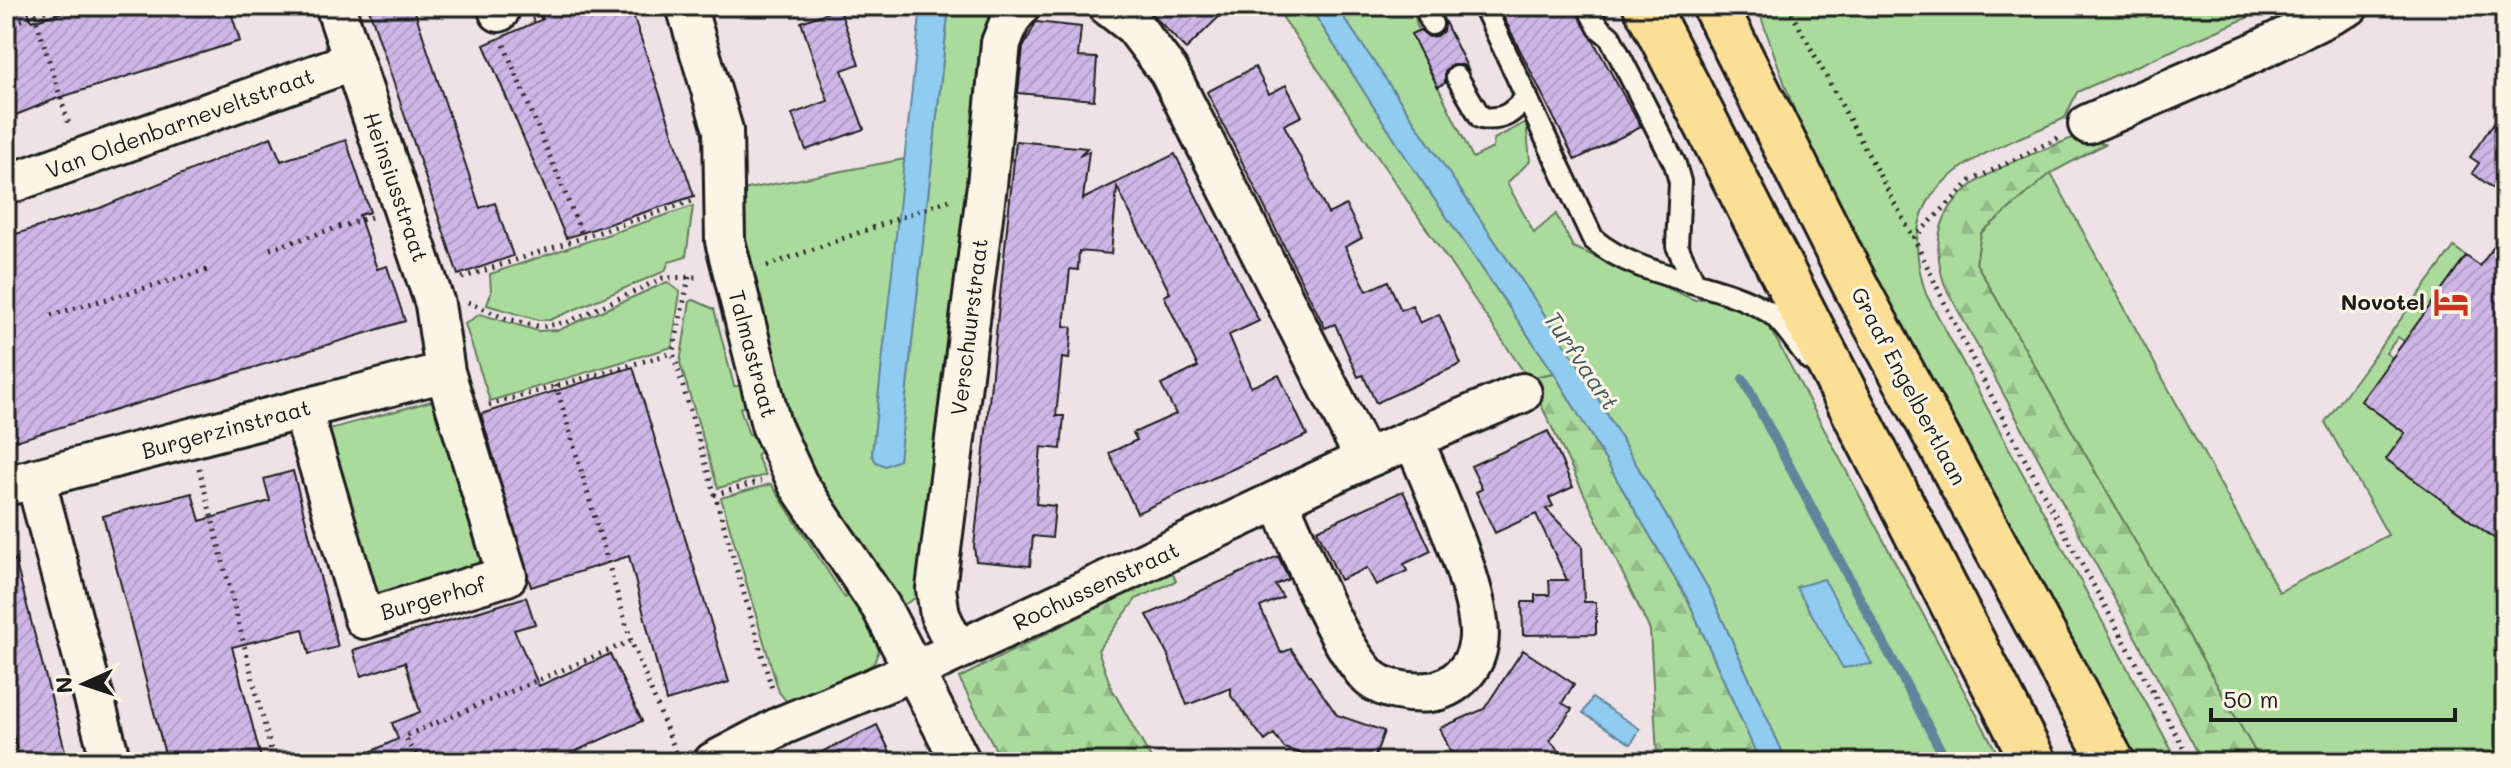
<svg xmlns="http://www.w3.org/2000/svg" width="2511" height="768" font-family="Mali,sans-serif">
  <style>
    .grass { fill: #aadb9c; stroke: #637c5c; stroke-width: 2 }
    .forest { fill: url(#forest-firs); stroke: #637c5c; stroke-width: 2 }
    .water { fill: #90cbf0; stroke: #62859b; stroke-width: 2 }
    .lines { fill: none; stroke-linecap: round; stroke-linejoin: round }
    .stream { stroke: #62859b; stroke-width: 10 }
    .building { fill: url(#building-hatch); stroke: #1c1c1c; stroke-width: 2 }
    .lane-casing { stroke: #1c1c1c; stroke-width: 26 }
    .street-casing { stroke: #1c1c1c; stroke-width: 44 }
    .primary-casing { stroke: #1c1c1c; stroke-width: 50 }
    .path { stroke: #1c1c1c; stroke-width: 5; stroke-dasharray: 2 6; stroke-linecap: butt }
    .lane { stroke: #fcf5e5; stroke-width: 20 }
    .street { stroke: #fcf5e5; stroke-width: 38 }
    .primary { stroke: #fbdf96; stroke-width: 44 }
    .labels { text-anchor: middle; stroke-width: 6; stroke-linejoin: round; paint-order: stroke }
    .street-label { font-size: 22px; fill: #1c1c1c; stroke: #fcf5e5 }
    .poi-label { font-size: 22px; font-weight: bold; fill: #1c1c1c; stroke: #fcf5e5; text-anchor: end }
    .water-label { font-size: 24px; font-style: italic; fill: #455966; stroke: #fcf5e5 }
  </style>
  <defs>
    <pattern id="forest-firs" width="22" height="20" patternUnits="userSpaceOnUse" patternTransform="scale(2)"><rect width="22" height="20" fill="#aadb9c"/><path d="M5 1l3.5 6h-7zM16 11l3.5 6h-7z" fill="#92bb86"/></pattern>
    <pattern id="building-hatch" width="6" height="6" patternUnits="userSpaceOnUse" patternTransform="scale(2)"><rect width="6" height="6" fill="#ceb7e7"/><path d="M-1 1l2-2M0 6l6-6M5 7l2-2" fill="none" stroke="#b09dc6"/></pattern>
  </defs>
  <rect width="100%" height="100%" fill="#eee2e6"/>
  <filter id="ink" filterUnits="userSpaceOnUse"><feTurbulence type="fractalNoise" baseFrequency=".0125" numOctaves="2"/><feDisplacementMap in="SourceGraphic" scale="16" xChannelSelector="R" yChannelSelector="G"/><feConvolveMatrix kernelMatrix="1 2 1 2 8 2 1 2 1" color-interpolation-filters="sRGB"/></filter>
  <g filter="url(#ink)">
    <path class="grass" d="M949,6H1003L927,591L897,609L785,428L757,318L737,191L905,159L872,454L899,460Z
      M1275,6H1309L1411,165L1554,373L1528,378Z
      M1336,6H1413L1418,31L1412,34L1473,158L1493,148L1494,139L1526,122L1530,161L1507,183L1534,233L1556,214L1573,247L1695,300L1716,296L1769,326L2002,762H1787L1709,590L1578,364Z
      M1757,6H2274L2077,92L2065,118C1979,157 1888,178 1926,294L2172,751L2155,762H2131L1857,239L1797,118Z
      M2051,173L2279,592L2388,535L2325,422L2454,247L2466,256L2434,362L2398,337L2386,353L2421,379L2362,401L2405,433L2387,460L2505,546V762H2261L1976,263L1981,233Z
      M693,206L686,257L669,262L665,271L550,320H538L487,305L491,293L490,274Z
      M667,282L680,292L672,347L490,401L465,324L480,314L538,331L559,330Z
      M694,300L714,309L734,386H743L749,405L740,408L749,435L754,433L769,445L756,455L766,475L718,488L680,363L690,301Z
      M439,399L485,571L376,600L330,429Z
      M771,484L845,598L854,593L873,624L869,628L879,650L874,663L864,670L787,702L779,692L721,498Z"/>
    <path class="forest" d="M2077,136L2105,144L2051,173L1981,233L1976,263L2261,762H2203L1945,286C1912,187 2005,167 2077,136Z
      M1554,373L1688,600L1760,762H1653L1657,755L1650,630L1528,378Z
      M1171,570L1176,581L1136,599L1098,650L1111,687L1153,762H1002L959,678Z"/>
    <path class="water" d="M921,6H949L899,460L885,466L876,462L872,455Z
      M1309,6H1336L1578,364L1709,590L1787,762H1760L1688,600L1554,373L1411,165Z
      M1824,579L1872,664L1843,668L1796,587Z
      M1592,698L1640,729L1631,744L1583,713Z"/>
    <g class="lines">
      <path class="stream" d="M1743,379L1947,762"/>
    </g>
    <path class="building" d="M6,6H26L32,21L83,6H229L240,41L58,98L6,119Z
      M368,6H413L480,208L495,203L513,256L458,275Z
      M538,6H630L694,196L566,238L484,45L543,19Z
      M1144,6H1230L1186,49Z
      M1498,6H1574L1641,127L1575,160Z
      M839,8L859,64L842,70L864,129L806,150L792,114L828,101L801,22Z
      M1444,20L1469,71L1463,65H1451L1445,71V83L1438,87L1411,34L1420,30L1429,37L1437,36L1443,31Z
      M1036,22L1081,27L1078,57L1097,58L1094,100L1018,93L1023,48Z
      M1255,67L1269,94L1286,85L1302,116L1284,125L1328,214L1346,205L1362,238L1345,247L1367,291L1388,281L1401,310L1412,305L1420,323L1439,314L1461,364L1376,403L1363,375L1358,377L1335,324L1325,328L1207,92Z
      M2505,107V197L2472,173L2479,163L2470,157Z
      M271,137L281,161L346,140L370,212L359,215L377,269L387,266L405,321L6,444V237L100,208Z
      M1016,141L1087,148L1079,156L1089,151L1083,199L1175,154L1259,321L1229,335L1251,387L1279,375L1307,435L1137,513L1109,453L1137,440L1133,433L1176,414L1161,385L1198,367L1164,296L1170,293L1117,187L1111,254L1079,251L1078,270L1070,269L1064,326L1072,327L1069,359L1062,358L1056,416H1064L1061,449L1041,447L1036,504L1055,506L1052,538L1033,536L1030,566L976,561L974,547Z
      M2505,231V546L2386,459L2405,433L2361,401L2466,256L2480,266Z
      M633,367L729,682L666,701L629,556L531,587L481,414Z
      M1548,431L1573,487L1549,498L1553,506L1546,509L1582,546L1584,602H1596V634L1523,635L1522,602H1535V595H1550L1549,580H1567L1536,514L1495,533L1476,492L1482,489L1471,466Z
      M293,471L338,647L309,654L303,629L232,647L262,762H167L103,516L192,493L200,521L270,501L264,479Z
      M1403,491L1431,551L1404,564L1407,571L1376,585L1367,568L1340,580L1317,530Z
      M1278,556L1289,579L1275,585L1283,597L1260,607L1281,653L1291,649L1337,715L1384,731L1373,762H1326L1284,748L1274,734L1265,741L1231,696V688L1187,705L1167,653L1147,615Z
      M15,560L36,640L68,762H20L6,709V561Z
      M526,597L535,624L514,630L539,686L610,654L642,721L552,762H349L398,739L392,723L420,712L405,662L361,676L353,650Z
      M1523,650L1574,684L1562,703L1572,709L1550,741L1570,762H1455L1440,728L1484,709Z
      M877,725L895,762H801Z"/>
    <g class="lines">
      <g class="lane-casing">
        <path id="lane" d="M1425,6L1432,24
          M1484,6L1593,239C1643,281 1713,278 1769,312C1784,322 1797,345 1809,359
          M1587,6L1599,28L1610,37L1675,164L1680,182L1677,246L1694,282
          M1457,77L1481,118C1504,121 1512,113 1527,97"/>
      </g>
      <g class="street-casing">
        <path id="street" d="M497,6L499,12
          M686,6L723,130L725,241L771,425L798,484L881,607L961,762
          M1108,6L1134,26L1169,72L1365,459
          M2088,124L2253,53L2349,6
          M6,185L353,61
          M302,409L364,619L507,576L445,372L435,304L335,6
          M35,478L111,762
          M6,486L445,372
          M1279,502C1303,553 1331,634 1367,675C1380,690 1411,694 1430,692C1453,689 1474,670 1478,645C1487,601 1431,483 1413,438
          M956,649L940,615L936,589L987,185L1001,43L1011,18L1021,6
          M713,762L783,725L914,671L1365,459L1522,393"/>
      </g>
      <g class="primary-casing">
        <path id="primary" d="M1646,6L2034,762
          M1715,6L1858,291L2112,762"/>
      </g>
      <path class="path" d="M32,6L70,128
        M1788,6L1913,237
        M532,20L568,6
        M6,26L59,6
        M504,45L583,237
        M2058,138L1971,181L1914,238C1996,417 2097,589 2191,762
        M270,249L371,217
        M767,266L949,200
        M689,277L673,353L773,692
        M462,278L692,201
        M468,302L504,318L541,327L568,322L663,278L699,277
        M51,315L211,269
        M556,385L631,641L678,757
        M489,405L673,353
        M199,468L274,762
        M714,495L761,481
        M419,762L405,736L631,641"/>
      <use href="#lane" class="lane"/>
      <use href="#street" class="street"/>
      <use href="#primary" class="primary"/>
    </g>
  </g>
  <defs>
    <g id="hotel-bare" transform="scale(2.76)"><path d="M-6-4.5h1.5V1H6V5H4.5V3h-9V5H-6ZM-4 0a1.8 1.8 0 1 1 3.6 0ZM.5 0V-2.5h3Q6-2.5 6 0Z" fill="#c8321e" stroke="#fcf5e5" stroke-width="2.5" paint-order="stroke"/></g>
  </defs>
  <g fill-rule="evenodd">
    <use href="#hotel-bare" x="2451" y="302"/>
  </g>
  <g class="labels">
    <g class="street-label">
      <text transform="translate(180 123) rotate(-20)" y="8">Van Oldenbarneveltstraat</text>
      <text transform="translate(396 187) rotate(71)" y="8">Heinsiusstraat</text>
      <text transform="translate(969 327) rotate(-83)" y="8">Verschuurstraat</text>
      <text transform="translate(753 354) rotate(75)" y="8">Talmastraat</text>
      <text transform="translate(1909 386) rotate(62)" y="8">Graaf Engelbertlaan</text>
      <text transform="translate(226 429) rotate(-15)" y="8">Burgerzinstraat</text>
      <text transform="translate(1096 586) rotate(-25)" y="8">Rochussenstraat</text>
      <text transform="translate(433 598) rotate(-16)" y="8">Burgerhof</text>
    </g>
    <g class="poi-label">
      <text x="2425" y="310">Novotel</text>
    </g>
    <g class="water-label">
      <text transform="translate(1581 361) rotate(56)" y="8">Turfvaart</text>
    </g>
  </g>
  <rect width="2511" height="768" fill="none" stroke="#fcf5e5" stroke-width="32"/>
  <rect x="16" y="16" width="2479" height="736" fill="none" stroke="#1c1c1c" stroke-width="3" filter="url(#ink)"/>
  <g transform="translate(84 684) rotate(267)" stroke="#fcf5e5" stroke-width="6" paint-order="stroke">
  <path d="M0-6L14 30L0 20L-14 30Z" fill="#1c1c1c"/>
  <text y="-12" font-size="22" font-weight="bold" text-anchor="middle" fill="#1c1c1c">N</text>
  </g>
  <path d="M2211 708v12h244v-12" fill="none" stroke="#1c1c1c" stroke-width="4"/>
  <text x="2223" y="708" font-size="24" fill="#1c1c1c" stroke="#fcf5e5" stroke-width="6" paint-order="stroke">50 m</text>
</svg>
